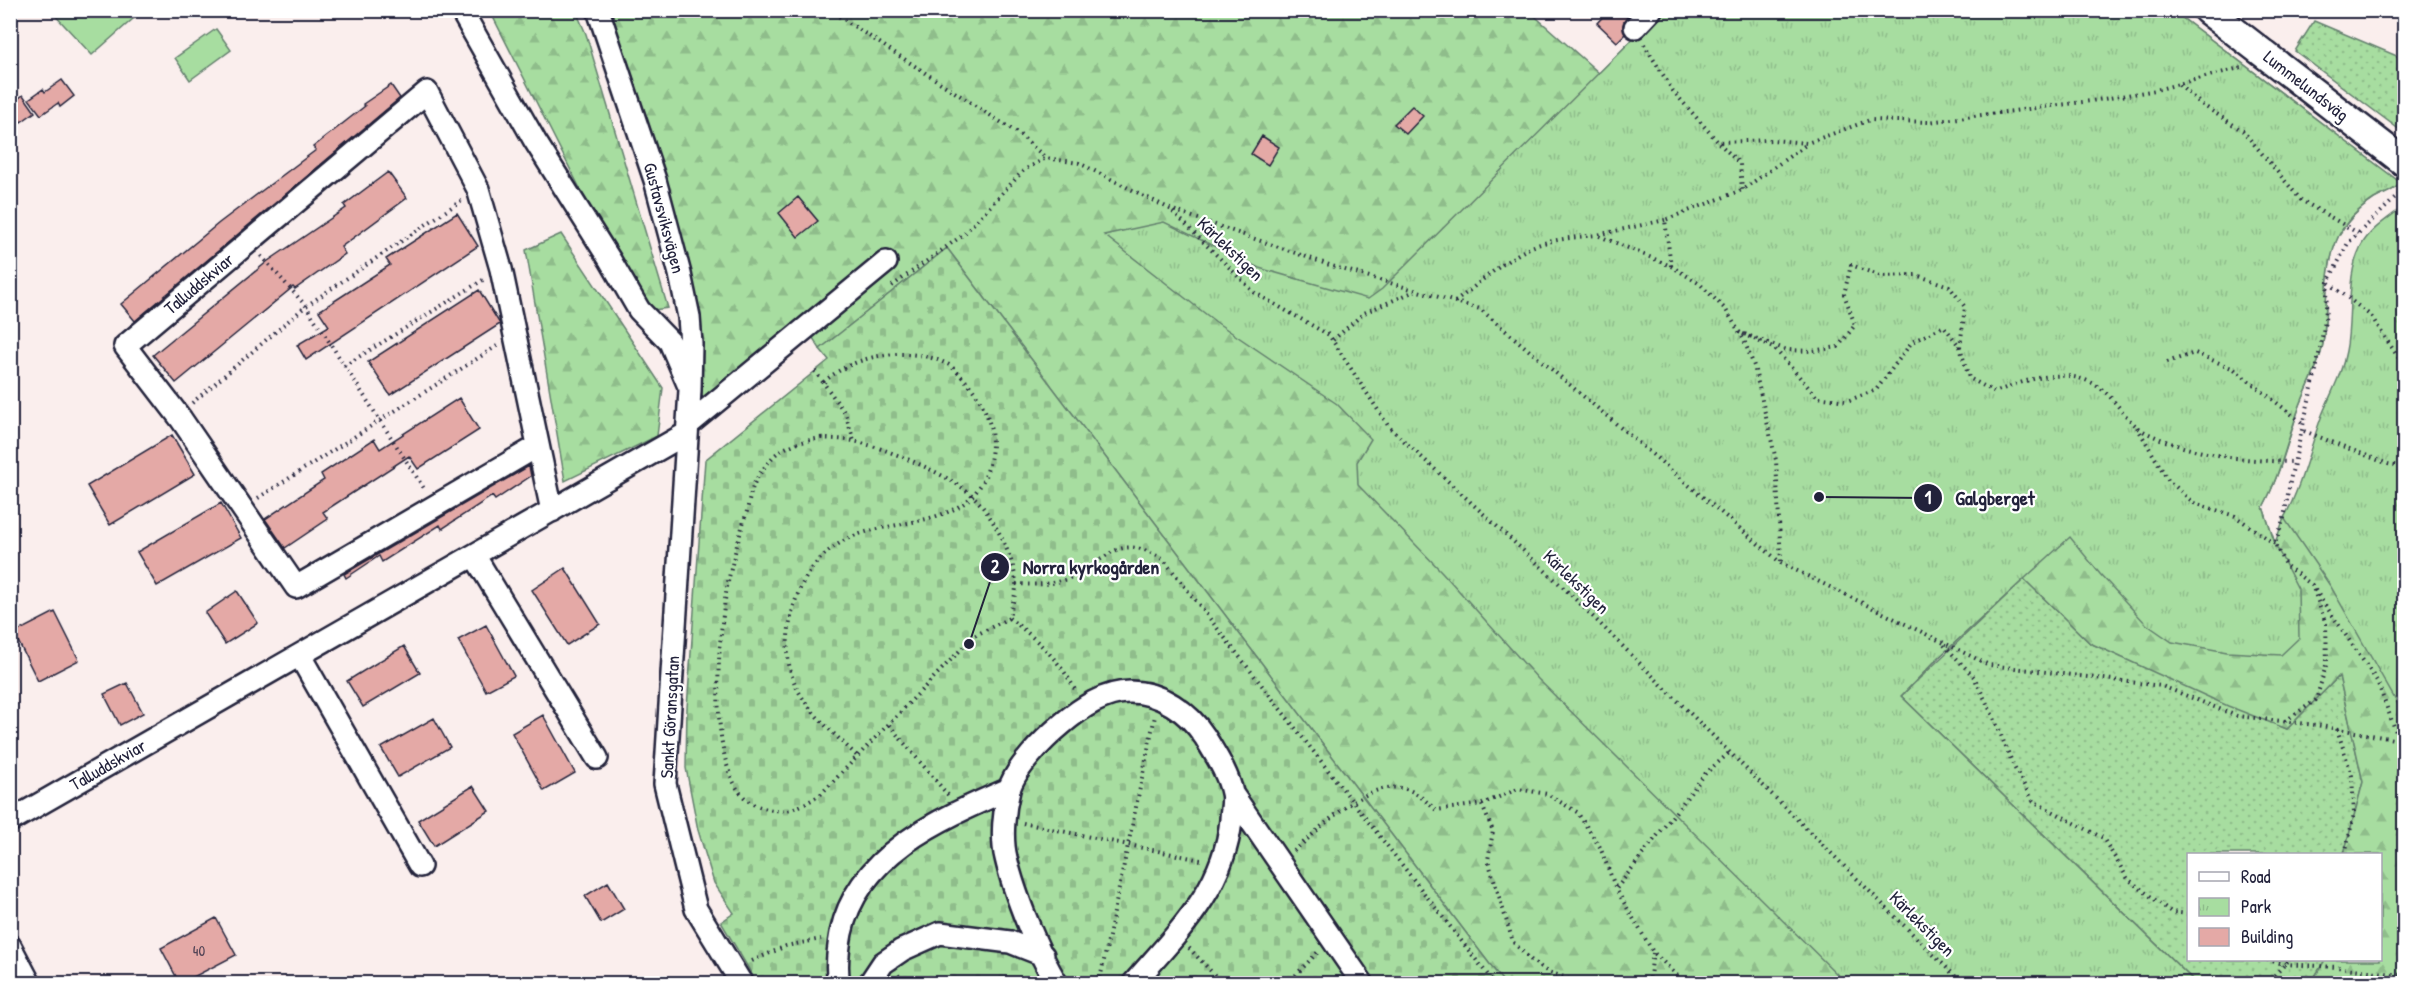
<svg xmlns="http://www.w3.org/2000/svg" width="2415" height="994" font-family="'Patrick Hand',sans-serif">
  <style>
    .grass { fill: url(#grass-dots); stroke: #64806e; stroke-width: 1.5 }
    .forest { fill: url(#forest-firs); stroke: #64806e; stroke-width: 1.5 }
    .cemetery { fill: url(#cemetery-stones); stroke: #64806e; stroke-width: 1.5 }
    .park { fill: url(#park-tufts); stroke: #64806e; stroke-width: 1.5 }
    .pitch { fill: #a7dda0; stroke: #64806e; stroke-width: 1.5 }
    .building { fill: #e4a9a6; stroke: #22223b; stroke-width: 1.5 }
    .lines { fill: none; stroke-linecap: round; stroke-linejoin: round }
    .minor-casing { stroke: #22223b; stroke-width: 26 }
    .major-casing { stroke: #22223b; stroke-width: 32 }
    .path { stroke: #22223b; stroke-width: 4; stroke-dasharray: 1.5 4.5; stroke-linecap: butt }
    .minor { stroke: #fff; stroke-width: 21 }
    .major { stroke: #fff; stroke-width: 27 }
    .labels { text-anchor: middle; stroke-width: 4.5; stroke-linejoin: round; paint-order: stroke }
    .number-label { font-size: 15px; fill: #524456 }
    .street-label { font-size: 18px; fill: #22223b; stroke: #fff }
    .leader { fill: none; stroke: #22223b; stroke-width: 2 }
    .callout-dot { fill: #22223b; stroke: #fff; stroke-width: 2 }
    .mark-label { font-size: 18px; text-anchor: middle; font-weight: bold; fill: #fff }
    .callout-label { font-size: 20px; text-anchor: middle; font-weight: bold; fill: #22223b; stroke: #fff; stroke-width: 4.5; stroke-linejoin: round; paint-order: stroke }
  </style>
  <defs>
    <pattern id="grass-dots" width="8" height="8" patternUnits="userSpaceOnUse" patternTransform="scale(1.5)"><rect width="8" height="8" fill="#a7dda0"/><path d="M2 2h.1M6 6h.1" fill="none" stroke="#8fbd8b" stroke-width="1.8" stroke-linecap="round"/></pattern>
    <pattern id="forest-firs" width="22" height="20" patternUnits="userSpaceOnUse" patternTransform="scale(1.5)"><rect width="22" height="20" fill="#a7dda0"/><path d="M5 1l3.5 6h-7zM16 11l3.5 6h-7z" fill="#8fbd8b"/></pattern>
    <pattern id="cemetery-stones" width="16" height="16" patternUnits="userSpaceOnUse" patternTransform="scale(1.5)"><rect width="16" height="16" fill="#a7dda0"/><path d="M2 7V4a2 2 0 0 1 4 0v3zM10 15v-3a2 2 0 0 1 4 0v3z" fill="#8fbd8b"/></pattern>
    <pattern id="park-tufts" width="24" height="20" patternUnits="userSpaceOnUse" patternTransform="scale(1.5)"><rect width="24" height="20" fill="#a7dda0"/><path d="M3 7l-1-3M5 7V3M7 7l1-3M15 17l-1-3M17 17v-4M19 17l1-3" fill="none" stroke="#8fbd8b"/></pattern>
  </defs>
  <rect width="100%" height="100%" fill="#faeeed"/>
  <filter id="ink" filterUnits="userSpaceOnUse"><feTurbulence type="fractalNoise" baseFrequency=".0167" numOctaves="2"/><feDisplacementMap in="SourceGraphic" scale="12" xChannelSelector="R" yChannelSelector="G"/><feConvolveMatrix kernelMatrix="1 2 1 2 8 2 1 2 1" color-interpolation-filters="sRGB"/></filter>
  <g filter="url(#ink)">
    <path class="grass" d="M2314,21L2404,59V133L2295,51Z
      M2024,579L2090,643L2287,729L2339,676L2363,782L2344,854H2188V960H2325L2311,983H2196L1901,696Z"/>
    <path class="forest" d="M490,11H576L586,34L668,308L645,311L632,291Z
      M605,11H1529L1599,73L1661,11H2173L2401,183C2393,192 2384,193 2374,199C2360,208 2347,220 2339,235C2323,268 2328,308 2323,344C2319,367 2307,386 2299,408C2288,441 2280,475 2263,507L2275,543L2284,518L2296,496L2404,529V983H2311L2325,960H2380V854H2344L2363,782L2339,676L2287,729L2228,706L2090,643L2024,579L1937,659L1901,696L2196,983H1504L947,248L820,349L804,324L717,402L702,398L703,338Z
      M561,234L663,388L657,436L565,481L526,250Z"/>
    <path class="cemetery" d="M947,248L1504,983H757L721,922L734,913L714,883L698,830L686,768L687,708L705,460L829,360L820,349Z"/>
    <path class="park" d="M1661,11H2173L2401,183C2393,192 2384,193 2374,199C2360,208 2347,220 2339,235C2323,268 2328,308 2323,343C2319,367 2307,386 2299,408C2287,441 2280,475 2263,507L2275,544L2298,589L2299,638L2281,655L2227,652L2172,642L2146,624L2100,574L2070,537L1937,659L1901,696L2196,983H1846L1538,679L1442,572L1358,485L1357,462L1371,439L1337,404L1216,322L1104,235L1164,222L1259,268L1368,299L1382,289Z
      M2404,206V715L2331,587L2284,518C2302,485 2309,450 2322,415C2331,393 2342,374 2346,351C2353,317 2345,278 2361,246C2370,229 2389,218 2404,206Z"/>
    <path class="pitch" d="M51,11H142L92,55Z
      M216,29L231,50L190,80L175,58Z"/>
    <path class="building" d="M1609,10H1621L1627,17L1623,25L1625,34L1617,42L1597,23Z
      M62,80L74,96L60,107L58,103L41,115L29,99L43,89L45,92Z
      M391,85L400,98L135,321L121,304L219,223L316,150L313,147L365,106L363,104Z
      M23,95L35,112L21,122L10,105Z
      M1412,106L1423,116L1406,134L1394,124Z
      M1262,136L1279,147L1268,165L1251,154Z
      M388,172L407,198L341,247L345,254L295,289L293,287L176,383L153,355L268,261L346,208L344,205Z
      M798,197L818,221L798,237L779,213Z
      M457,213L478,246L306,360L297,345L329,326L319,311L390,265L386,259Z
      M479,290L500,324L390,395L368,362Z
      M459,398L479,430L418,469L409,456L323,512L328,519L285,548L265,519L324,480L321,474L374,439L380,449Z
      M172,435L195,474L110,525L87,486Z
      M529,466L531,476L495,500L492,496L442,529L440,525L382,562L379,556L346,578L344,574Z
      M221,503L241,538L157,586L137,552Z
      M565,568L600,624L567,645L532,590Z
      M237,591L258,623L225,644L205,613Z
      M55,612L79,660L38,681L14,633Z
      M486,625L514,676L486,691L458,640Z
      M404,646L420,673L363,707L347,681Z
      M127,683L143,713L120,725L104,694Z
      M543,715L575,773L544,791L512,733Z
      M434,718L450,747L398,777L381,748Z
      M473,786L489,811L434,846L418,820Z
      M608,882L624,909L601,923L585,896Z
      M216,918L236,955L180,984L161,948Z"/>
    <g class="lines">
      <g class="minor-casing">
        <path id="minor" d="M461,10L535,141L610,260L639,310L670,342L688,384
          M598,10L655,180L680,274L689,317L691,344L690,390L665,784L696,909L742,984
          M1635,27L1651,10
          M688,425L886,262
          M538,446L296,587L181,419L125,346L427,92L478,189L501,269L552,511
          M474,555L597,758
          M300,656L420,866
          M1233,795L1363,984
          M10,821L687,433
          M10,946L30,984
          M839,984C836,968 838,949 841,933C858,853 942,818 1009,789
          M869,984L883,963L902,950L940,933L1010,942L1043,955
          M1057,984C1038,953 1014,893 1006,858C1001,838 1004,810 1009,790C1015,768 1044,739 1062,724C1081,708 1104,692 1130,692C1160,692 1189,712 1205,737C1215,754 1228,773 1232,793C1234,801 1231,812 1231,820C1224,890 1176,934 1133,984"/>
      </g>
      <g class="major-casing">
        <path id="major" d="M2207,10L2404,162"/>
      </g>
      <path class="path" d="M829,10L1019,134L1046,158
        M1644,44L1673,91L1718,142L1773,140L1807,143L1870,120L1928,122L2098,100L2156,90L2243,67
        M2179,85L2201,104L2243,131L2301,200L2358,233
        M1719,143L1740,164L1742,190
        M1173,212L1255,293L1329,335L1389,427L1564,588L1963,984
        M1665,220L1597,235L1671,266L1665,220L1742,190L1807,144
        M261,256L306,306L425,490
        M1671,266L1700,284L1726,310L1744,340L1754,366L1776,460L1781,562
        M2329,283L2371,316L2404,366
        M892,286L963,235L1024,170L1046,158L1079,163L1170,209L1335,267L1480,309L1781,563L1989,665L2162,686L2237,716L2316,725L2399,740L2404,746
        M1455,302C1477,285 1512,253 1537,245C1556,239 1577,237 1597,235
        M1333,340L1364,313L1415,291
        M1960,347L1965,307L1949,286L1916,275L1881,276L1851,265L1844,294L1855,325L1838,347L1812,351L1787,350L1739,332L1775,349L1817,397L1847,401L1876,390L1912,342L1944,326L1960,347L1969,378L1995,392C2030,378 2071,364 2104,391C2119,404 2128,424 2147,433C2192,455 2245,461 2295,462
        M2167,362L2195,353L2234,369L2305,425
        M344,366L483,280
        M815,371L845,413L854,441
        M824,382C854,354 910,345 947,364C952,366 957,372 961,376C986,401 1000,435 987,471C968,530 892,517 847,539C816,555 798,583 791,617C776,687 812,712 857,756
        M192,403L306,306L462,200
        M2137,427L2168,480L2194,503L2235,516L2275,544
        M2304,431L2388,464L2404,467
        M821,438C832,439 843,439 853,441C884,447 951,475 974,497C993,516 1013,555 1016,582C1017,593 1011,607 1009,618L974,636L820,795C798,808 786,815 760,807C701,789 719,629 728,582C733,558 740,534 747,511C749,501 751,489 756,480C760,473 766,465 772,458C783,445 805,441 821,438Z
        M258,498L497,346
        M1016,584C1035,585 1050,585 1067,579C1108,563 1115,529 1164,560L1495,984
        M2315,590L2377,681L2399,740
        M1009,618C1034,637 1061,661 1075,690
        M1944,645L1974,677L1994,718L2014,767L2033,801L2103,838L2128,879L2171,912L2188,914
        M2285,721L2316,700L2327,662L2326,624L2312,585L2285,565L2275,544L2284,518L2291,476L2316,371L2325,321L2328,282L2348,243L2404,190
        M889,725L948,795
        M2337,729L2352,776L2354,814L2345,854
        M1482,805L1493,831L1488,860L1513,942L1532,961L1548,972L1567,978L1573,984
        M1023,823L1201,860
        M1294,851C1320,829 1363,782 1401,788C1415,790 1426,801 1436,810L1482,804L1518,789L1547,794L1577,812L1600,847L1616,889
        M1189,948L1223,984
        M2267,960L2284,964L2337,967L2401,975L2403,984
        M752,961L786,946L821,939
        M898,975L908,984
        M1099,984L1155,716
        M1287,984L1318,952
        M1649,984L1653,953
        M1686,984L1653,952L1616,889L1705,774L1730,752
        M2266,984L2289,960"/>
      <use href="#minor" class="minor"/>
      <use href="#major" class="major"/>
    </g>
  </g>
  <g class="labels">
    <g class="number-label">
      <text x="199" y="956">40</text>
    </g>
    <g class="street-label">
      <text transform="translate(2306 86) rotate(38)" y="6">Lummelundsväg</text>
      <text transform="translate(664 218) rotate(75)" y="6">Gustavsviksvägen</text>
      <text transform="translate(1230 249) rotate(44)" y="6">Kärlekstigen</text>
      <text transform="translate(199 284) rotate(-40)" y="6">Talluddskviar</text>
      <text transform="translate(1576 582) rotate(44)" y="6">Kärlekstigen</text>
      <text transform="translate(670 717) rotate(-87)" y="6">Sankt Göransgatan</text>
      <text transform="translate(108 765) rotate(-30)" y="6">Talluddskviar</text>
      <text transform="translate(1922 924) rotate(45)" y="6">Kärlekstigen</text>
    </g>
  </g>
  <path class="leader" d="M1819 497L1928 498M969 644L995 567"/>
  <g class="callout-dot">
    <circle cx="1819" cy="497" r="6"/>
    <circle cx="969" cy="644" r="6"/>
    <circle cx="1928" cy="498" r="15"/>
    <circle cx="995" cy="567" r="15"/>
  </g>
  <g class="mark-label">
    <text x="1928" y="504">1</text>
    <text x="995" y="573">2</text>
  </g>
  <g class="callout-label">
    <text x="1995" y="505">Galgberget</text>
    <text x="1091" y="574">Norra kyrkogården</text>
  </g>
  <rect width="2415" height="994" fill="none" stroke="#fff" stroke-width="36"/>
  <rect x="18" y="18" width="2379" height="958" fill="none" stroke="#22223b" stroke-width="2" filter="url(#ink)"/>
  <rect x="2187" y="853" width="195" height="108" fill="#ffffff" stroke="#a7a7b1" stroke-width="1.5"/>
  <rect x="2199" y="872" width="30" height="9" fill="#ffffff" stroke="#a7a7b1" stroke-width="1.5"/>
  <text x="2241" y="883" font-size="18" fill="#22223b">Road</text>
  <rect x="2199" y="898" width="30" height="18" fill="url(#park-tufts)" stroke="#a7a7b1" stroke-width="1.5"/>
  <text x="2241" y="913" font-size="18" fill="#22223b">Park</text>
  <rect x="2199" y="928" width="30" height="18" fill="#e4a9a6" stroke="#a7a7b1" stroke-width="1.5"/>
  <text x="2241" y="943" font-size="18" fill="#22223b">Building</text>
</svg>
